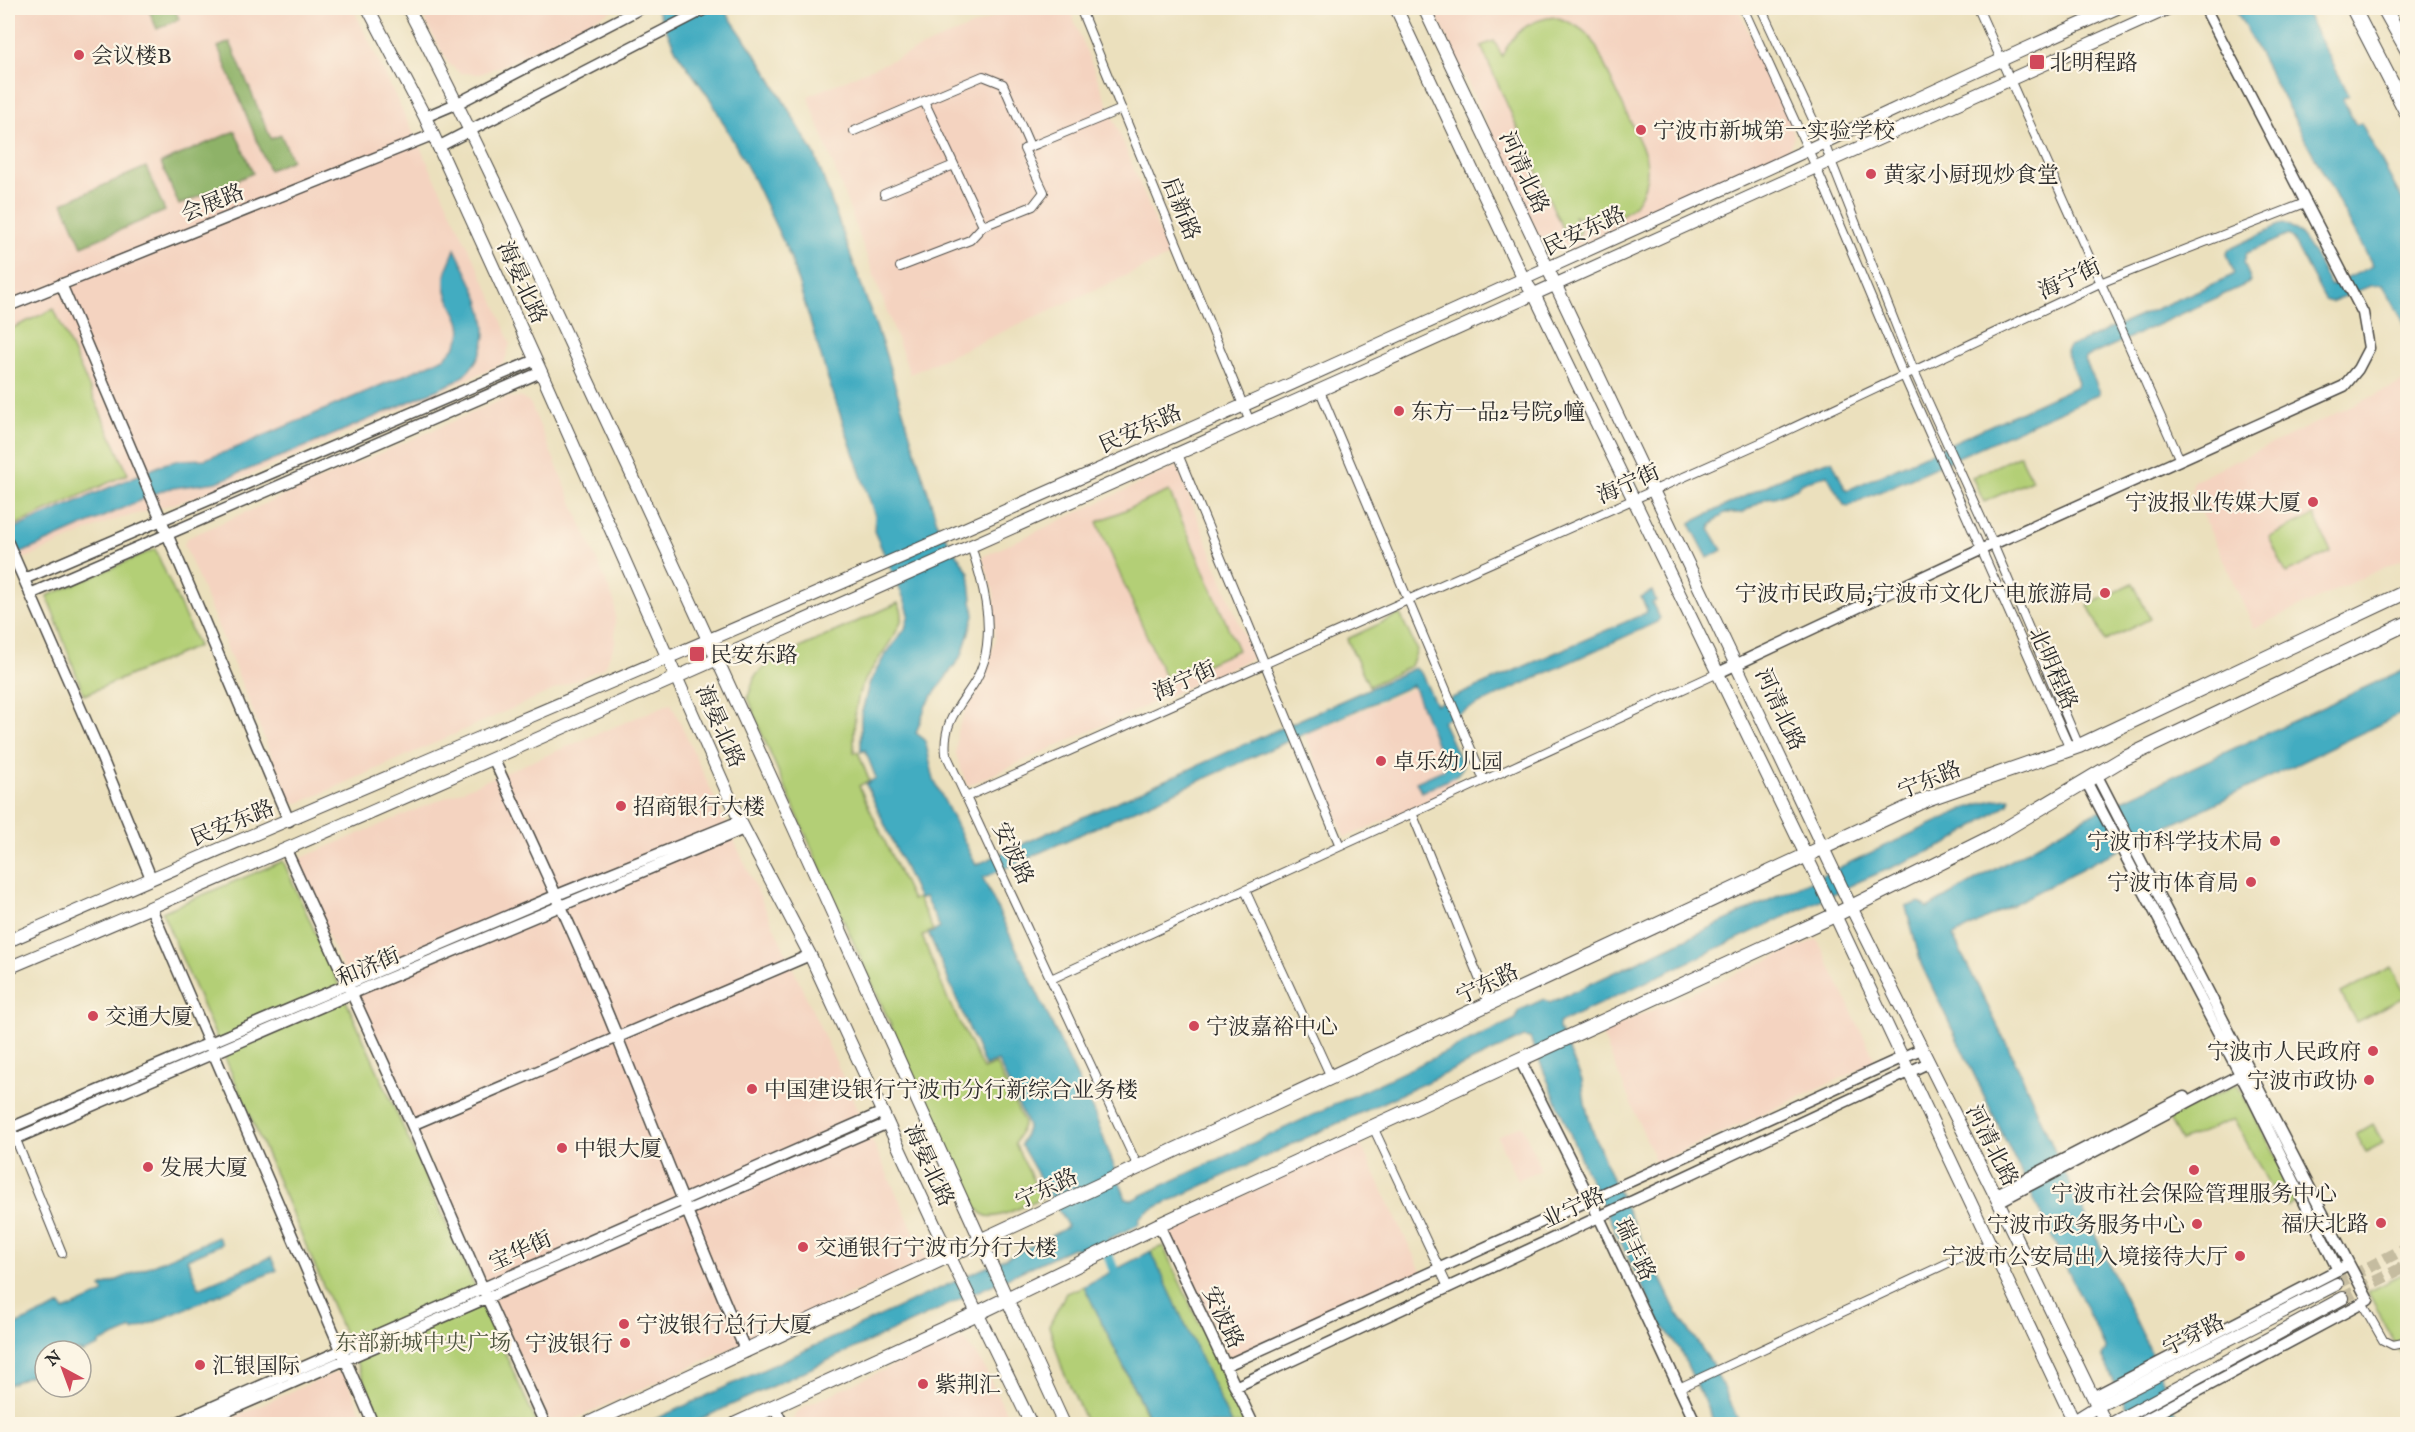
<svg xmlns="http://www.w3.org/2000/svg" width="2415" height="1432" font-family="'IM FELL English','Noto Serif SC',serif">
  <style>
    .built { fill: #f4d3c0 }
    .green { fill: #b3cf76; stroke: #6f7d50; stroke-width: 1.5 }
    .forest { fill: #8eb267; stroke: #5c6e49; stroke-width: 1.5 }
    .water { fill: #42acc1; stroke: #366c76; stroke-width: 1.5 }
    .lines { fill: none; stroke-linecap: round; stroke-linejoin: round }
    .canal { stroke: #42acc1; stroke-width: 10 }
    .secondary-tunnel { stroke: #c5bca0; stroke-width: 12; stroke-dasharray: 12 6; stroke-linecap: butt }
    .minor-casing { stroke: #484641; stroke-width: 10 }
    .tertiary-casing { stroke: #484641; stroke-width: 13 }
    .secondary-casing { stroke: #484641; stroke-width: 14 }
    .primary-casing { stroke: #484641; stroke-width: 16 }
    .minor { stroke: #fff; stroke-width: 8 }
    .tertiary { stroke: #fff; stroke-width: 10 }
    .secondary { stroke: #fff; stroke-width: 12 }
    .primary { stroke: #fff; stroke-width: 14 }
    .poi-dot { fill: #d1495b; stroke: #fcf5e5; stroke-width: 2 }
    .labels { text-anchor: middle; stroke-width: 4.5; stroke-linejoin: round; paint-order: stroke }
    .poi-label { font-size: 22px; fill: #2b2b2b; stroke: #fcf5e5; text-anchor: start }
    .street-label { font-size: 22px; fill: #2b2b2b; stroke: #fcf5e5 }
    .park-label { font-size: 22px; fill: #4d543e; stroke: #fcf5e5 }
  </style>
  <rect width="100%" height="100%" fill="#fcf5e5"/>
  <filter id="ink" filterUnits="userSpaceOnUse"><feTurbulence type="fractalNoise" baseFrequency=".0167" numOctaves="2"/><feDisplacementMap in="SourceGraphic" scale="12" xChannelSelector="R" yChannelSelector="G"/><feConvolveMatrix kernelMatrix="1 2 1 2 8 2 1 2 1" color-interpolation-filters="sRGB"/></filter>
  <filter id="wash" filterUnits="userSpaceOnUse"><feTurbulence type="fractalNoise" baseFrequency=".008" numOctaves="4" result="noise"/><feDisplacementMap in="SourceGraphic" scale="24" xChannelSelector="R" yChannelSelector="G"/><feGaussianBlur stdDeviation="1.35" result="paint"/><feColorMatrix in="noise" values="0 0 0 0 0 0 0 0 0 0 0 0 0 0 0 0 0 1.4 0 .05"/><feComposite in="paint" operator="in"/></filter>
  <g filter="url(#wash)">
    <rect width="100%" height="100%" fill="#ebe0bd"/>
    <path class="built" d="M8,8H353L496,305L510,344L504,363L280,463L193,498L108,522L8,566Z
      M418,8H617L511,62L480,74L460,73L448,63Z
      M1014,8H1069L1169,256L910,374L808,96Z
      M1433,8H1738L1791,123L1794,136L1790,149L1572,249L1558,251L1542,243Z
      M2405,381L2408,386L2407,557L2254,628L2192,491L2193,481Z
      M520,397L530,403L615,603V643L605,667L316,796L298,803L290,801L184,544L187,538L506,398Z
      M1177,466L1253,658L967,786L956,754L957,731L967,707L983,684L995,640L994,593L982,557Z
      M1413,688L1459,787L1345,838L1305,735Z
      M671,703L927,1260L564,1424H550L294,861Z
      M1817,939L1876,1062L1656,1163L1601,1032Z
      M1522,1125L1541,1170L1517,1180L1497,1136Z
      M1359,1141L1422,1273L1230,1359L1167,1231Z
      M947,1341H965L981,1361L1012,1424H793L795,1414L805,1406Z
      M338,1371L346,1376L366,1424H218Z"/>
    <path class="green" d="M1555,17C1573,23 1583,28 1594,42L1645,154C1656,200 1618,234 1574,216L1581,233L1567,239L1481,46L1494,41L1502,56C1514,32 1528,20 1555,17Z
      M54,309L128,474L9,528L8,330Z
      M2020,455L2032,480L1984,502L1972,477Z
      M1169,491L1238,650L1167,682L1097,522Z
      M2314,515L2331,552L2286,573L2269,537Z
      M155,549L198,646L84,695L47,596Z
      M2133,583L2150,619L2105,641L2088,605Z
      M898,603C900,606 902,612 902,616C902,630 871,667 863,684C853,706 854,730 854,753L858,752L869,780L859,786L912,900L918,898L933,930L922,936L948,1000L983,1069L996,1064L1024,1123L1015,1144L1042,1198C1029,1203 996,1222 984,1215C975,1209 970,1196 964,1187L832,895L761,732L748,697L755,676L771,661Z
      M1400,614L1417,650L1411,666L1369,686L1347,639Z
      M283,861L537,1424H383L162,912Z
      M2391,967L2406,996L2356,1022L2341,993Z
      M2237,1084L2295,1191L2293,1202L2288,1206L2279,1203L2234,1119L2181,1141L2168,1118Z
      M2373,1124L2383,1143L2366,1152L2356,1134Z
      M1163,1246L1246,1424H1231L1151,1251Z
      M2407,1272V1366L2368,1292Z
      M1084,1286L1151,1424H1087L1062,1368L1049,1326L1066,1293Z"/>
    <path class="forest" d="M148,8H174L179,19L157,29Z
      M230,42L271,139L281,135L292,160L269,170L218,47Z
      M235,131L253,173L179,205L161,163Z
      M146,167L165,211L82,246L63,203Z"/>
    <path class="water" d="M656,8H723L762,64L815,155L883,346L938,525L969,573L974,616L962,655L926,705L916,733L925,740L934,780L976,865L1415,668L1421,673L1436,705L1646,613L1647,610L1641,597L1652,591L1656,601L1652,603L1660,618L1657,622L1442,721L1463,767L1456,776L1422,792L1416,782L1443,770L1445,766L1413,685L983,878L1095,1115L1126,1199L1132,1200L1516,1019L1518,1011L1544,999L1550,1003L1556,1000L1964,809L1993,800L2010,798L2008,804L1949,843L1858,882L1559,1023V1029L1582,1080L1585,1104L1593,1132L1613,1181L1677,1313L1711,1362L1740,1424H1715L1679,1348L1658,1319L1585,1169L1532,1043L1530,1038L1524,1037L1148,1211L1140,1218L1138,1225L1081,1252L1077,1248H1072L690,1424H645L1019,1252L1066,1228L1067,1225L1021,1145L1028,1126L998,1061L985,1066L929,934L940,928L925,897L919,899L866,784L876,778L865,750L861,752V716L869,684L884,657L905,629L909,614L905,601L874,531L875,516L828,379L790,256L752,176L711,100L678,54Z
      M2235,8H2304L2349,95L2342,99L2356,125L2361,123L2407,209V328L2383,285L2370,286L2331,302L2325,300L2292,238L2288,235L2247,253L2244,262L2251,282L2087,357L2085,360L2100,392L2097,395L1848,506L1844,505L1827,475L1801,483L1797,488L1775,497L1766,498L1742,513H1724L1711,525L1710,530L1722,550L1708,558L1690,524L1692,522L1792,473L1828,461H1832L1845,488L1848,490L2075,387L2078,383L2066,351L2069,347L2231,276L2234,273L2227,254L2228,250L2283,223C2304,228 2320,268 2331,286L2373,266Z
      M455,249C477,294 509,342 457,381L312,444L217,482L166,489L8,559V531L164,464L179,460L205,459L231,450L444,358C483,324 441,311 445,276C446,268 452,258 455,249Z
      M2407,668V711L2098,860L1953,936L2018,1067L2056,1154L2152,1354L2181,1424H2134L2102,1356L2106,1350L1921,964L1906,907L1920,902L1927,908L2086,817Z
      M218,1237L222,1244L187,1259L199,1288L271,1257L277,1270L133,1331L132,1329L99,1343V1346L81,1353V1351H45V1369L8,1385V1328L61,1305L64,1311L104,1293L101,1287Z
      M1151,1251L1231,1424H1152L1084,1286Z"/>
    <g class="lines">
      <path class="canal" d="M1098,1229L1119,1284"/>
    </g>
  </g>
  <g filter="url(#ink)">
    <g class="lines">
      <path class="secondary-tunnel" d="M2337,1284L2408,1247
        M2343,1298L2408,1265"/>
      <g class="minor-casing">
        <path id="minor" d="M1080,8L1250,422
          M1743,8L1816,167L1904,376L2070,749
          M1761,8L1824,143L1914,371L1993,544L2079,746
          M1978,8L2180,460
          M854,131L924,101
          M1030,146L1003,84L983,76L924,101L983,226L1033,206L1044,192L1024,149L1037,144L1122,109
          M884,194L954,165
          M900,267L970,240L983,226
          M1320,391L1484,780
          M1178,454L1340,846
          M971,546C983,582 994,623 984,661C974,697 941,711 946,754L1139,1169
          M966,797L1769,439L2100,283L2305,203
          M1412,813L1490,1005
          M1245,890L1332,1079
          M1051,979L1718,673
          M8,1120L62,1253
          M1373,1127L1448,1287
          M2362,1303L2383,1340L2393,1345L2408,1342
          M1679,1388L1991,1243"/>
      </g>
      <g class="tertiary-casing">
        <path id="tertiary" d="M425,117L458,103L641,8
          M438,147L707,8
          M61,284L289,821
          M8,306L432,135
          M8,543L97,746L151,878
          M24,579L535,360
          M30,594L541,372
          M1718,673L1993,544L2344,386L2358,369L2369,348L2363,313L2205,8
          M494,760C535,849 577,938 614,1029C657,1137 700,1245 746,1352
          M2096,774L2349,1264
          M2086,781L2250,1093L2338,1270
          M286,850L412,1125L810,955
          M151,908L373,1424
          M1520,1060L1599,1217L1696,1424
          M412,1125L487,1298L545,1424
          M8,1129L557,895L740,821
          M8,1142L351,994L744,829
          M1995,1195L2184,1097
          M1998,1202L2245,1072
          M1159,1225L1253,1424
          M1225,1366L1921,1049
          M1235,1387L1928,1063
          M2093,1397L2349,1264L2368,1300L2137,1424
          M774,1407L783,1424
          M174,1424L883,1112
          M198,1424L888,1123"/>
      </g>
      <g class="secondary-casing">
        <path id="secondary" d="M368,8L425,117L541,372L740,821L810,955L934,1224L1031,1424
          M408,8C477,140 539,276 602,411C760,747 910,1087 1064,1424
          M1396,8L1524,280L1535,296L1835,915L2075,1424
          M1424,8L1851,907L1995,1195L2106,1424
          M8,941C333,798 662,663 987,519C1242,407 1495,293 1749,177C1872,121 1993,62 2117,8
          M8,968C322,836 632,697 944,558C1353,376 1761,193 2169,8
          M2069,1424L2098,1406L2337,1284
          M2111,1424L2343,1298"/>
      </g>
      <g class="primary-casing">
        <path id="primary" d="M2353,8L2408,115
          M2384,8L2408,51
          M588,1424L1927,799L2079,746L2408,591
          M736,1424L978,1313L1159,1225L1835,915L1992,837L2121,760L2408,623"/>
      </g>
      <use href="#minor" class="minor"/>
      <use href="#tertiary" class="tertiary"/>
      <use href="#secondary" class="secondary"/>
      <use href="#primary" class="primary"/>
    </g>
  </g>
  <g class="poi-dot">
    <circle cx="79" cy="55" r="6"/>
    <rect x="2029" y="54" width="16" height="16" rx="3"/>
    <circle cx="1641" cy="130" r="6"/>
    <circle cx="1871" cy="174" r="6"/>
    <circle cx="1399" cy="411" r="6"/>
    <circle cx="2313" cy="502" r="6"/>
    <circle cx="2105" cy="593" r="6"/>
    <rect x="689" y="646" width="16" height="16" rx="3"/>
    <circle cx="1381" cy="761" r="6"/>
    <circle cx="621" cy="806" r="6"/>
    <circle cx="2275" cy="841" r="6"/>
    <circle cx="2251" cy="882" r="6"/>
    <circle cx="93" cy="1016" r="6"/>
    <circle cx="1194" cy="1026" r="6"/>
    <circle cx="2373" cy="1051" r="6"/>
    <circle cx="2369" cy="1080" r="6"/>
    <circle cx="752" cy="1089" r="6"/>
    <circle cx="562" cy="1148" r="6"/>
    <circle cx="148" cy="1167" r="6"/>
    <circle cx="2194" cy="1170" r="6"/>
    <circle cx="2381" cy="1223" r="6"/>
    <circle cx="2197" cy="1224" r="6"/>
    <circle cx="803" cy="1247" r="6"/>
    <circle cx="2240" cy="1256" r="6"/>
    <circle cx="624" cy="1324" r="6"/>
    <circle cx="625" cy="1343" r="6"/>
    <circle cx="200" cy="1365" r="6"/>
    <circle cx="923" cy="1384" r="6"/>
  </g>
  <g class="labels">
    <g class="poi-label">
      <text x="91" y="63">会议楼B</text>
      <text x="2050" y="70">北明程路</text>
      <text x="1653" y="138">宁波市新城第一实验学校</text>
      <text x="1883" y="182">黄家小厨现炒食堂</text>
      <text x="1411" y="419">东方一品2号院9幢</text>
      <text x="2301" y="510" text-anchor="end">宁波报业传媒大厦</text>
      <text x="2093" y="601" text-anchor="end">宁波市民政局;宁波市文化广电旅游局</text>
      <text x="710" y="662">民安东路</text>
      <text x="1393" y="769">卓乐幼儿园</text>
      <text x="633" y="814">招商银行大楼</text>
      <text x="2263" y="849" text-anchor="end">宁波市科学技术局</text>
      <text x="2239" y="890" text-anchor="end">宁波市体育局</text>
      <text x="105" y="1024">交通大厦</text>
      <text x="1206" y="1034">宁波嘉裕中心</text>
      <text x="2361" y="1059" text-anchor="end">宁波市人民政府</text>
      <text x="2357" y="1088" text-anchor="end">宁波市政协</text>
      <text x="764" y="1097">中国建设银行宁波市分行新综合业务楼</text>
      <text x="574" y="1156">中银大厦</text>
      <text x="160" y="1175">发展大厦</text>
      <text x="2194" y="1201" text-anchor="middle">宁波市社会保险管理服务中心</text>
      <text x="2369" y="1231" text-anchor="end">福庆北路</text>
      <text x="2185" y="1232" text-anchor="end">宁波市政务服务中心</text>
      <text x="815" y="1255">交通银行宁波市分行大楼</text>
      <text x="2228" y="1264" text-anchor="end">宁波市公安局出入境接待大厅</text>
      <text x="636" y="1332">宁波银行总行大厦</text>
      <text x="613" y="1351" text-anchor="end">宁波银行</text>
      <text x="212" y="1373">汇银国际</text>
      <text x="935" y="1392">紫荆汇</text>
    </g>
    <g class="street-label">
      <text transform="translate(1525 172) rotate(65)" y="8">河清北路</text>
      <text transform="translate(212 202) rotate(-22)" y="8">会展路</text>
      <text transform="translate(1182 208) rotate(68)" y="8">启新路</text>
      <text transform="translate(1584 230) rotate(-25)" y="8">民安东路</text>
      <text transform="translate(2069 278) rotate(-25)" y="8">海宁街</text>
      <text transform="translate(523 282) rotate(65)" y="8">海晏北路</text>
      <text transform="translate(1140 428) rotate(-24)" y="8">民安东路</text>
      <text transform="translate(1628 483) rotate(-24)" y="8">海宁街</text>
      <text transform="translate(2054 668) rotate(66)" y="8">北明程路</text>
      <text transform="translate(1184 680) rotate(-24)" y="8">海宁街</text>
      <text transform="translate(1781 709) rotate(65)" y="8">河清北路</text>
      <text transform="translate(721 726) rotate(66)" y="8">海晏北路</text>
      <text transform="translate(1929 779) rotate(-22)" y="8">宁东路</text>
      <text transform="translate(232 822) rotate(-22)" y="8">民安东路</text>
      <text transform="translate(1014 853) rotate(65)" y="8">安波路</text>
      <text transform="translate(368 966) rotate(-23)" y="8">和济街</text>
      <text transform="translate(1487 983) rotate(-25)" y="8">宁东路</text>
      <text transform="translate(1993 1145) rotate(63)" y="8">河清北路</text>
      <text transform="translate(930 1165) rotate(65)" y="8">海晏北路</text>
      <text transform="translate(1046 1188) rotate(-25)" y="8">宁东路</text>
      <text transform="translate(1573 1207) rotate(-25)" y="8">业宁路</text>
      <text transform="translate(1636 1249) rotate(65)" y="8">瑞丰路</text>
      <text transform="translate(520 1250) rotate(-24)" y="8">宝华街</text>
      <text transform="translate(1224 1317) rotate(65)" y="8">安波路</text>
      <text transform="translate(2193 1334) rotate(-27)" y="8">宁穿路</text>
    </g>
    <g class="park-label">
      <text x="423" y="1350">东部新城中央广场</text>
    </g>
  </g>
  <rect width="2415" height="1432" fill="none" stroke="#fcf5e5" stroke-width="30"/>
  <g transform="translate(63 1369) rotate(319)"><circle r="28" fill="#fcf5e5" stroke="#a8a49b" stroke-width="1.5"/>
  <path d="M0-4.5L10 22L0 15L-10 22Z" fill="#d1495b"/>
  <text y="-9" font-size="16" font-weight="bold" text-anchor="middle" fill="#2b2b2b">N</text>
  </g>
</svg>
